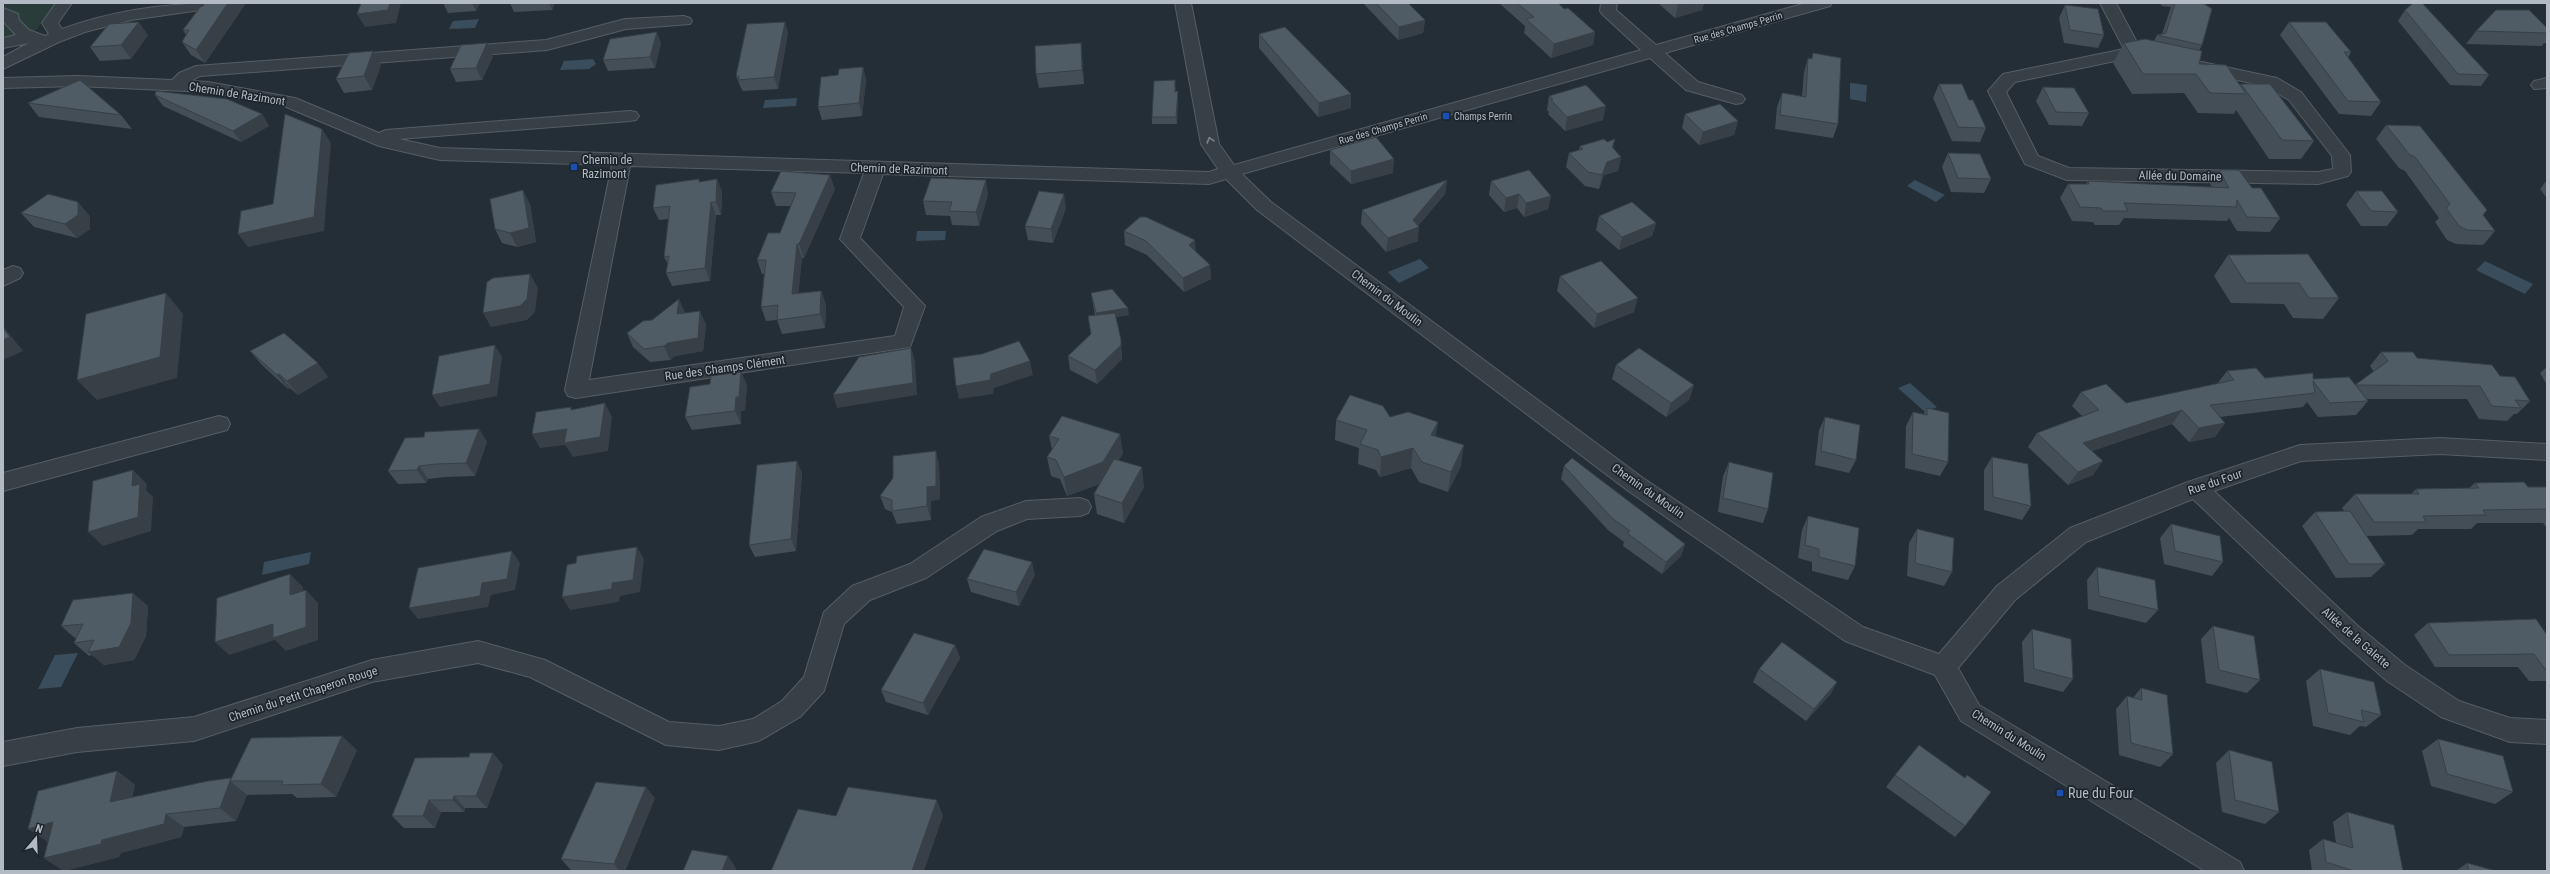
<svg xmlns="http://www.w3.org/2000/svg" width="2550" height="874" font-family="'Roboto Condensed',sans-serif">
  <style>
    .green { fill: #293c3a }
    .water { fill: #3a4d5c }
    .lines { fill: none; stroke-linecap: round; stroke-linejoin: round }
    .minor-casing { stroke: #555e65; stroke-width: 2 }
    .minor { fill: #374047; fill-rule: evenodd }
    .wall { fill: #444e57 }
    .shaded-wall { fill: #374047 }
    .building { fill: #4f5b65; stroke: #374047 }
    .oneway { stroke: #7b848b }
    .transit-dot { fill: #1a4fb4; stroke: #1d252c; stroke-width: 1.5 }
    .labels { text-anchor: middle; stroke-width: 3.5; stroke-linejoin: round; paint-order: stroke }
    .far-street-label { font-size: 10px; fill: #b2bbc3; stroke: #1d252c }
    .far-poi-label { font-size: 10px; fill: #b2bbc3; stroke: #1d252c; text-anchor: start }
    .street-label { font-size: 12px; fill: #b2bbc3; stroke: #1d252c }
    .poi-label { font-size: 12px; fill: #b2bbc3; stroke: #1d252c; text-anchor: start }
    .near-poi-label { font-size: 14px; fill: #b2bbc3; stroke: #1d252c; text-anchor: start }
  </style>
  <rect width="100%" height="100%" fill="#242e37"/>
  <path class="green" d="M3,3H58L36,30L3,37Z"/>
  <path class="water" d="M479,19L475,28L449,29L453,21Z
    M593,59L596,64L589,69L560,70L564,61Z
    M1850,83L1867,85L1866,102L1850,99Z
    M797,98L796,106L763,108L765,100Z
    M1915,180L1945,195L1936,202L1907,186Z
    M917,231H946L945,240L916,241Z
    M1420,259L1429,268L1399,283L1388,272Z
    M2485,261L2533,284L2525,294L2476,270Z
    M1910,383L1937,407L1925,412L1898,388Z
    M311,552L309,564L262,575L264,562Z
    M78,653L61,687L38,689L55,655Z"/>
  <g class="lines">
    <g class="minor-casing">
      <path id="minor" d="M56,3H72L58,23L62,29C114,10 167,3 222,3L214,8L131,20L85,32L59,42L3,69V57L29,43L3,48V38L16,35L3,21V8L18,14L19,20L29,30L45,36L49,34L42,23Z
        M1175,3H1191L1219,144L1234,165L1641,50L1602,14L1600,11L1601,3H1617L1616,10L1656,45L1806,3H1832L1830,6L1665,53L1698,82L1742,95L1745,99L1742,103L1736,104L1686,90L1650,58L1242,174L1271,202L1643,478L1863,627L1939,654L1997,586L2070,528L2188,482L2300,445L2440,438L2547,444V460L2440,454L2301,461L2214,491L2359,627L2405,665L2459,701L2510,718L2547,720V744L2510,742L2441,717L2387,681L2341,641L2193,499L2086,542L2015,600L1958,668L1979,705L2240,862L2244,871H2205L1961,721L1935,675L1845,641L1627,490L1257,210L1226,179L1209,184L883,174L860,238L925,306L910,347L576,398L568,396L565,390L612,165L440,160L379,146L284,106L208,92L77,86L3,88V78L77,76L172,80L179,73L196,66L546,40L625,19L684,16L690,18L692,21L690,24L626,29L547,50L200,76L191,81L208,82L295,98L379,133L386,130L630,111L636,112L639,116L636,120L630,121L399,139L440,148L1209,172L1218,169L1201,144ZM630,166L864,173L840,239L904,307L895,336L589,380Z
        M2100,3H2116L2140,48L2159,52L2161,56L2159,60L2153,61L2134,57L2015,82L2006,92L2038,156L2069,168L2318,172L2333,169L2332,156L2289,100L2265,86L2196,71L2194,67L2196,63L2202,62L2277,78L2301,92L2350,155L2351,172L2348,176L2318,184L2067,180L2025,164L1988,91L2003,74L2124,49Z
        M2547,78V88L2534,89L2531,85L2534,81Z
        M13,266L20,268L23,273L20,278L3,286V270Z
        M219,416L227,418L230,424L227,430L3,491V473Z
        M1080,498L1088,501L1091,507L1088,513L1080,516L1027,519L997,531L926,578L870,600L844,624L824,691L800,717L759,741L719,750L666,745L530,677L478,663L372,682L194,741L77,752L3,766V742L77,728L194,717L372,660L478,641L545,660L669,722L719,726L753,719L782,701L804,677L824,612L852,586L910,564L981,517L1026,501Z"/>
    </g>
    <use href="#minor" class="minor"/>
  </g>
  <path class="wall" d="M204,3H246L205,63L191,55L182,42L186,35L183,30L203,6Z
    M443,3H480L476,11L448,13Z
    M510,3H555L552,10L514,12Z
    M1363,3H1408L1425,20L1423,33L1398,40Z
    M1499,3H1558L1564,9L1595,32L1593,45L1551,58L1524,33L1525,26Z
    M1658,3H1704L1702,10L1675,18Z
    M2160,3H2203L2202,45L2199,51V64L2240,85L2241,84L2314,141L2301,159H2269L2236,110L2234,114L2198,113L2184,93L2132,94L2113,63L2124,43L2154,41L2157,35L2162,34L2171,7L2162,6Z
    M2065,5L2104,35L2098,48L2064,43L2059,18Z
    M2405,10L2489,75L2481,86L2450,85L2398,21Z
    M785,22L788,33L778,89L743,91L741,88L736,76Z
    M2289,22L2351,52L2348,58L2381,102L2371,116L2339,114L2280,35Z
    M2547,28V44L2544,43L2542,46L2466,44L2476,31Z
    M1259,34L1351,94V108L1318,117L1259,48Z
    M148,35L131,59L100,61L90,47Z
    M661,43L655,68L608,71L603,60Z
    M1081,43L1082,57L1084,84L1039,88L1036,74Z
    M1813,53L1838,124L1833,138L1775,129L1777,107L1782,93L1802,96L1804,72L1808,58L1811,59Z
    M493,56L482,80L456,82L450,69Z
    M381,65L372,90L344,93L336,79Z
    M863,67L866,80L862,116L822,120L818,107L838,75Z
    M1939,84L1986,128L1980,142L1952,141L1933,98Z
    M1176,87L1175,92L1178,99L1177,124H1152V117Z
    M2043,87L2089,113L2082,126L2049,125L2036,101Z
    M155,95L262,114L269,126L241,142L163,106Z
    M1549,96L1603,120L1565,131L1548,114L1549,112L1547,110Z
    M28,103L121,115L132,129L39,117Z
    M1685,114L1738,121L1734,135L1699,145L1682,128Z
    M2386,125L2483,215L2495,231L2483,245L2456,244L2447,240L2435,222L2439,218L2405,171L2399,168L2376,139Z
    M1615,139L1613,148L1621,157L1618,171L1604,175L1599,189L1585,186L1566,167L1569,153L1579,150L1580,146L1607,142Z
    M1330,150L1393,173L1351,184L1330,164Z
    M1948,153L1991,179L1984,193L1951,192L1942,167Z
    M2219,170L2252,188L2280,218L2270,232L2237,231L2229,218L2227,221L2124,218L2119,225H2095L2093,222L2072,221L2060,198L2068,184H2086L2088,181L2212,187L2210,184Z
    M717,179L722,192L721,215H716L710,281L672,286L666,273L668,264L664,257L669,219L659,220L653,208L700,182Z
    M1447,180L1445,194L1418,226V241L1386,252L1361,224L1362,210Z
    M2547,180V198L2540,189Z
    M1491,181L1551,196L1548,209L1524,217L1517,208L1504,212L1489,195Z
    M835,189L804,258H802L798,293L821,291L826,305L825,328L782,334L777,320L766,321L761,307L764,274H762L757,260L780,233L791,206H776L771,192Z
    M2356,191L2398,212L2387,226H2361L2346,205Z
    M988,194L979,226L952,225L950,216L926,215L923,201Z
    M530,204L536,242L517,247L502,243L495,229Z
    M1066,208L1053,243L1028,240L1025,226Z
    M21,213L90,216V229L77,238L34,227Z
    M1599,216L1656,223L1652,236L1619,250L1596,230Z
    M1124,231L1195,251L1210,265L1211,279L1184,292L1147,255L1125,245Z
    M2228,255L2339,298L2323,319L2293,318L2284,304L2231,303L2214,276Z
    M1560,276L1634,312L1594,328L1557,291Z
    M1091,293L1129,315L1116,317L1122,354V359L1097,384L1070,370L1068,356L1091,334L1095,316Z
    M685,312V313L706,324L703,351L675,356L670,360L650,362L633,347L627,333L652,320Z
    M250,351L328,377L298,395L290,388L288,389L262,365Z
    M2381,352L2417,358L2500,376L2530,401L2517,414H2514L2507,421L2479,419L2467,399H2367L2368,401L2356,415L2318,417L2307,402L2303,407L2220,417L2225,423L2215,437L2189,442L2172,424L2092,451L2093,475L2068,485L2028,447L2037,433L2082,416L2072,406L2081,392L2126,403L2217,384L2227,371L2265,378L2313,379L2356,385L2374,372L2370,366Z
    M1616,365L1694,385L1689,400L1666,417L1612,379Z
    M2547,367V385L2540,373Z
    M741,372L747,385L745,410L741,411V424L692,430L685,417L710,384Z
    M1927,408L1948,462L1940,476L1905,468L1906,426L1913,412L1923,415Z
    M1390,417L1436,436L1461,466L1448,492L1419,482L1411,468L1380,477L1376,470L1358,464L1359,448L1335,440L1336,420Z
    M1825,417L1856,460L1849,473L1815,465L1819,430Z
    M479,429L487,442L475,476L445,477L428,479L426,483L398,484L388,471L424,437Z
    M1049,436L1123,453L1119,460L1144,487L1124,523L1097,514L1094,494L1099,484L1067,496L1060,479L1051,476L1047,457L1052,450Z
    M1992,457L2031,506L2022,520L1984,510V470Z
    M1729,462L1768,509L1763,523L1718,512L1723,476Z
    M939,464L940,499L931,501V520L897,524L892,512L885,509L880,496Z
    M1564,466L1685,544L1681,556L1662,574L1623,546L1624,542L1608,530L1561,479Z
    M802,473L796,551L755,557L749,545Z
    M2475,483L2528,487H2547V528L2543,523H2477L2471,529H2418L2412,535L2366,536L2385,564L2371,577L2336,578L2302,526L2315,512L2344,511L2342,508L2355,494H2411L2416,489L2469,488Z
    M1808,516L1855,566L1848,580L1812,571V562L1798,558L1802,530Z
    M2171,524L2223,562L2212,576L2164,564L2160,538Z
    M1917,529L1952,572L1944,586L1907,576L1909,543Z
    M2097,567L2158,610L2146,623L2088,609L2087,580Z
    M1035,575L1019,606L971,592L967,579Z
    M148,606L146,636L134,660L104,665L92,655L89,656L74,643L76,639L61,626Z
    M2428,623L2547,635V681H2529L2518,667H2435L2414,635Z
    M2213,626L2260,680L2247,693L2206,683L2201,639Z
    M2032,629L2073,679L2063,692L2024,682L2022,642Z
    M955,645L960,658L928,715L886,702L881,690Z
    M1759,669L1837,682L1830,695L1806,721L1753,682Z
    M2320,669L2381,715L2366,727L2360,726L2350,735L2313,726L2306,681Z
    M2141,688L2173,754L2160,767L2119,755L2116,709L2127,696L2133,698Z
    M2438,739L2513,792L2495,804L2431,786L2422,751Z
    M357,750L336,797L297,798L292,794L247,795L236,821L184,827L181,837L121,853L119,857L64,871L44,858L117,771L135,785L132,797L232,778Z
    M2229,750L2279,812L2265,824L2222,812L2216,763Z
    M503,765L487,808H465L464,812H441L435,828H404L392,816Z
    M1895,775L1965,826L1955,837L1886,787Z
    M655,798L625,871H577L571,870L561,859Z
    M2347,812L2403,871H2312L2309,850L2323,839L2336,843L2333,822Z
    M2467,863L2496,871H2456Z"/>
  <path class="shaded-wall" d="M228,3H246L205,63L196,50Z
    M390,3H401L396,23L365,27L357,14Z
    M472,3H480L476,11Z
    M549,3H555L552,10Z
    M1687,3H1704L1702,10L1675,18L1678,5Z
    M1425,20L1423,33L1398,40L1399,27Z
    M139,22L148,35L131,59L121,45Z
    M785,22L788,33L778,89L774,77Z
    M657,32L661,43L655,68L650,57Z
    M1595,32L1593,45L1551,58L1554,44Z
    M487,43L493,56L482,80L476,68Z
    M1081,43L1082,57L1084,84L1082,70Z
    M373,51L381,65L372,90L364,76Z
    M863,67L866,80L862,116L859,103Z
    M1178,91V99L1177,124L1176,117Z
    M1351,94V108L1318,117L1319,103Z
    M1606,106L1603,120L1565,131L1567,117Z
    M262,114L269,126L241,142L233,131Z
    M1738,121L1734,135L1699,145L1703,132Z
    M322,129L331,143L324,231L248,247L238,234L314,217Z
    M1615,139L1612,153L1621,157L1618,171L1604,175L1599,189L1602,175Z
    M1394,159L1393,173L1351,184V171Z
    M830,175L835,189L804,258L799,244Z
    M717,179L722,192L721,215L716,202Z
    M986,180L988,194L979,226L976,212Z
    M1447,180L1445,194L1417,227H1419L1418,241L1386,252L1388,238L1413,220Z
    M523,190L530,204L536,242L517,247L510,233Z
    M1064,194L1066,208L1053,243L1051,229Z
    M1519,194L1517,208L1504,212L1506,198Z
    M1551,196L1548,209L1524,217L1526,203Z
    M78,202L90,216V229L77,238L65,224Z
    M711,202L716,215L710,281L705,268Z
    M1656,223L1652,236L1619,250L1622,237Z
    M1195,240L1196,254L1189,245Z
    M797,244L802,258L797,308L792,294Z
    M1210,265L1211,279L1184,292L1183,278Z
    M530,274L538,288L535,312L527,320L491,327L483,313Z
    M821,291L826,305L825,328L820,314Z
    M166,293L183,314L177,378L97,400L77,380Z
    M1638,298L1634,312L1594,328L1597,314Z
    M679,299L685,312L683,327L677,314Z
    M1128,308L1129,315L1097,321L1096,313Z
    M700,311L706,324L703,351L675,356L670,360L664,346Z
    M3,326L23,351L3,360Z
    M1121,340L1122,359L1097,384L1095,370Z
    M495,345L502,357L497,396L440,407L432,395Z
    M911,348L915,361L917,395L837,408L833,395Z
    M1030,361L1033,375L994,388L993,394L959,399L956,386Z
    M318,363L328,377L298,395L287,381Z
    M741,372L747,385L745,410L741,411V424L735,411L736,397Z
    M279,374L290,388L288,389L277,375Z
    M1694,385L1689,400L1666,417L1671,403Z
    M605,403L612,417L608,451L573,457L565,445L540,448L532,434Z
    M2182,410L2172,424L2074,457L2083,443Z
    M1438,422L1435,442L1431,435Z
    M2225,423L2215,437L2189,442L2199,428Z
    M479,429L487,442L475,476L466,463Z
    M1120,434L1123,453L1106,482L1067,496L1064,477Z
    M1464,445L1461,466L1448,492L1451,472Z
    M1413,448L1411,468L1380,477L1381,457Z
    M936,451L939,464L940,499L931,501V520L927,506V487Z
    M797,461L802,473L796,551L791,539Z
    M2103,461L2093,475L2068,485L2078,472Z
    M419,466L428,479L426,483L417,470Z
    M1142,467L1144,487L1124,523L1122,503Z
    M133,470L147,484L146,490L153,497L151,531L103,546L88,532L132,486Z
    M1685,544L1681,556L1662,574L1666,562Z
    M637,547L644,559L640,592L620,596L619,602L570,610L562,597L612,583Z
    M512,551L520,563L515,590L491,595L488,607L418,619L409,608Z
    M1032,562L1035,575L1019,606L1016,592Z
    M290,574L303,587V608L290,595Z
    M306,590L318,603V640L286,651L275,640L229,655L215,642Z
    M133,593L148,606L146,636L134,660L104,665L88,652Z
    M955,645L960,658L928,715L923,703Z
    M1837,682L1830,695L1806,721L1814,709Z
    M342,736L357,750L336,797L321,784Z
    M493,753L503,765L487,808L476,796Z
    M117,771L135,785L128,815L110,802Z
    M230,781L247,795L236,821L220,808Z
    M646,787L655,798L625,871H619L614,864Z
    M454,796L465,808L464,812L453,800Z
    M429,800L441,812L435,828L423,816Z
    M937,800L943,816L924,871H912Z
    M166,814L184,827L181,837L121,853L119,857L64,871L44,858L102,840Z
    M53,822L48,842L28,829Z
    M728,856L736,868L735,871H722Z"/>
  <path class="building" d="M204,3H228L196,50L182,42L189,30H183L200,7L203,6Z
    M361,3H390L388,10L357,14Z
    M1376,3H1408L1425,20L1399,27Z
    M1517,3H1558L1564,9L1568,8L1595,32L1554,44L1526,19L1534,17Z
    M1676,3H1687L1678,5Z
    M2175,3H2203L2212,9L2202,45L2157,35L2166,33Z
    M2413,3H2422L2489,75L2458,74L2405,10Z
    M2065,5L2098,9L2104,35L2070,30Z
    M2496,10H2529L2547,28V33L2476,31Z
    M139,22L121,45L90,47L109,24Z
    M785,22L774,77L738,80L739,76H736L747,24Z
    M2289,22H2326L2351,52H2344L2381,102L2348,101Z
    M1285,27L1351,94L1319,103L1259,34Z
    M657,32L650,57L603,60L610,39Z
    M2145,39L2202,51L2199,64L2226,65L2246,94L2210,93L2196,74H2143L2124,43Z
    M487,43L476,68L450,69L461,45Z
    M1081,43L1082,70L1036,74L1035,46Z
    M373,51L364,76L336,79L349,53Z
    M1813,53L1841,58L1838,124L1780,115L1782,93L1806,97L1808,58L1812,59Z
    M863,67L859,103L818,107L821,77L838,75L839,69Z
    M80,80L121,115L28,103Z
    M1175,80V92L1178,91L1176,117H1152L1154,81Z
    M1939,84H1962L1969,100H1973L1986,128L1958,127Z
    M2241,84H2270L2314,141L2282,140Z
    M1586,85L1606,106L1567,117L1551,100L1553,99L1549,96Z
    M2043,87L2074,88L2089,113L2056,112Z
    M156,91L227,99L262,114L233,131L155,95Z
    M1720,104L1738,121L1703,132L1685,114Z
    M285,114L322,129L314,217L238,234L241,211L273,204Z
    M2386,125L2420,126L2487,210L2483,215L2495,231L2467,230L2459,226L2446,208L2450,204L2415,157L2409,154Z
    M1376,137L1394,159L1351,171L1330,150Z
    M1604,139L1607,142L1615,139L1612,147L1621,157L1607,162L1602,175L1588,172L1569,153L1583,149L1580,146Z
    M1948,153L1980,154L1991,179L1958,178Z
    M1529,170L1551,196L1526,203L1519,194L1506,198L1491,181Z
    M2219,170H2239L2252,188H2261L2280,218L2247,217L2237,200L2236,207L2124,203L2128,211H2103L2101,208L2080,207L2068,184H2089L2088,181L2229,188Z
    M781,171L830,175L799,244H797L792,294L821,291L820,314L777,320L778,305L761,307L766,260H757L768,233H780L796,193L771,192Z
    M931,178L986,180L976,212L949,211L952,202L923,201Z
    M699,179V182L717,179L716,202H711L705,268L666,273L669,256L664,257L670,206L653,208L656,185Z
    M1447,180L1413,220L1419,227L1388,238L1362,210Z
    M523,190L529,228L510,233L495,229L490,199Z
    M1039,191L1064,194L1051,229L1025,226Z
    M2356,191H2382L2398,212L2371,211Z
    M48,194L78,202V215L65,224L21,213Z
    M1632,202L1656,223L1622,237L1599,216Z
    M1140,217H1146L1195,240L1189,245L1210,265L1183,278L1146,241L1124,231Z
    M2308,254L2339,298H2309L2299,283H2246L2228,255Z
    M1601,261L1638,298L1597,314L1560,276Z
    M530,274L527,299L520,306L483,313L487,282L493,278Z
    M1112,289L1128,308L1096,313L1091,293Z
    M166,293L160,357L77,380L86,314Z
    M679,299L677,314L700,311L698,338L668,343L664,346L644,349L627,333L643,321L652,320Z
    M1115,313L1121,340V345L1095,370L1068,356L1091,334L1088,316Z
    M3,328L10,337L3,340Z
    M284,333L318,363L287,381L279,374L277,375L250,351Z
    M1019,341L1030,361L991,374L990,380L956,386L953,358L982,354Z
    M495,345L490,384L432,395L439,356Z
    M911,348L913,383L833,395L859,357Z
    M1639,348L1694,385L1671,403L1616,365Z
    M2381,352H2413L2417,358L2492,365L2500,376L2515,377L2530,401L2515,400L2521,408L2492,406L2480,386L2355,385L2388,361Z
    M2256,368L2265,378L2313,373V379L2349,377L2368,401L2330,403L2313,381L2315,393L2210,405L2225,423L2199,428L2182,410L2083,443L2103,461L2078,472L2037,433L2099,410L2081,392L2106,384L2126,403L2234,380L2227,371Z
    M741,372L739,397H736L735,411L685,417L690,387L710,384L711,376Z
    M1350,395L1383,406L1390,417L1408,412L1438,422L1431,435L1464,445L1451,472L1422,462L1413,448L1381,457L1378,450L1360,444L1367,430L1336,420Z
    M605,403L600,437L564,443L567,429L532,434L536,412L571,407V410Z
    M1927,408L1949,413L1948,462L1912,454L1913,412L1927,415Z
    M1062,416L1120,434L1103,462L1064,477L1056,460L1047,457L1059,439L1049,436Z
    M1825,417L1860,425L1856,460L1821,451Z
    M479,429L466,463L436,464L419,466L417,470L388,471L405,438L424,437L425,432Z
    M936,451V486L927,487V506L892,511V500L880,496L893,478V456Z
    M1992,457L2028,464L2031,506L1993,497Z
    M1572,458L1685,544L1666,562L1627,533L1630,531L1612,518L1564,466Z
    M1114,459L1142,467L1122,503L1094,494Z
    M797,461L791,539L749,545L757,465Z
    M1729,462L1773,473L1768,509L1723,498Z
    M133,470L132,486L140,484L138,517L88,532L93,481Z
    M2524,482L2528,487H2547V509L2483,510L2486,515L2423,516L2426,522H2374L2355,494H2419L2416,489L2479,488L2475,483Z
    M2350,511L2385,564H2349L2315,512Z
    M1808,516L1859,528L1855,566L1819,557V549L1805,545Z
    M2171,524L2220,536L2223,562L2175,551Z
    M1917,529L1954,538L1952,572L1915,563Z
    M637,547L633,580L612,583V589L562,597L567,565L576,563L577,556Z
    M984,549L1032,562L1016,592L967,579Z
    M512,551L507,579L482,583L480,596L409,608L418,568Z
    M2097,567L2155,580L2158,610L2099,596Z
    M290,574V595L306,590V627L273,638V624L215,642L217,598Z
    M133,593L131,623L119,647L88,652L94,640L74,643L83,624L61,626L73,600Z
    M2536,619L2547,635V669H2545L2534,654L2449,655L2428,623Z
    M2213,626L2254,636L2260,680L2219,670Z
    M2032,629L2071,639L2073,679L2034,669Z
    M914,633L955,645L923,703L881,690Z
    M1782,642L1837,682L1814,709L1759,669Z
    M2320,669L2374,682L2381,715L2361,710L2364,722L2328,713Z
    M2141,688L2167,695L2173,754L2131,743L2127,696L2142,700Z
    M342,736L321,784L281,785L283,781H230L220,808L166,814L164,824L102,840L101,844L44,858L53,822L28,829L38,791L117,771L110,802L208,781L231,778L230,781L251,738Z
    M2438,739L2503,756L2513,792L2447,774Z
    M1919,745L1965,778L1967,775L1991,792L1965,826L1895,775Z
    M2229,750L2272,762L2279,812L2235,800Z
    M470,753H493L476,796H454L453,800H429L423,816H392L415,758L469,757Z
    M596,782L646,787L614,864L561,859Z
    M848,787L937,800L912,871H771L798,809L836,816Z
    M2347,812L2394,825L2403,871H2354L2326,862L2323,839L2353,848Z
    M692,850L728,856L722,871H683Z
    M2467,863L2496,871H2469Z"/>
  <defs><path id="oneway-chevron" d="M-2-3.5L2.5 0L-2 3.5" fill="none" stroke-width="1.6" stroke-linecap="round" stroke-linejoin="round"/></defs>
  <use class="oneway" href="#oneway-chevron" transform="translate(1210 140) rotate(-106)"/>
  <g class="transit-dot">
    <rect x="1442" y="112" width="8" height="8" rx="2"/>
    <rect x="570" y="163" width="8" height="8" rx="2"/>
    <rect x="2056" y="789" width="8" height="8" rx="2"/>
  </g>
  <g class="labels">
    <g class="far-street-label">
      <text transform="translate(1738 27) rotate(-16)" y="4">Rue des Champs Perrin</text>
      <text transform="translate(1383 128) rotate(-16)" y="4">Rue des Champs Perrin</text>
    </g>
    <g class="far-poi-label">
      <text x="1454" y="120">Champs Perrin</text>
    </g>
    <g class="street-label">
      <text transform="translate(237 94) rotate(9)" y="4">Chemin de Razimont</text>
      <text transform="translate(899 169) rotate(2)" y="4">Chemin de Razimont</text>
      <text transform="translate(2180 176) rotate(1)" y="4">Allée du Domaine</text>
      <text transform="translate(1387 298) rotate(37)" y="4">Chemin du Moulin</text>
      <text transform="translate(725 368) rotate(-8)" y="4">Rue des Champs Clément</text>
      <text transform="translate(2215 482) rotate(-19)" y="4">Rue du Four</text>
      <text transform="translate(1648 491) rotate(35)" y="4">Chemin du Moulin</text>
      <text transform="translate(2356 638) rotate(41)" y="4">Allée de la Galette</text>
      <text transform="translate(303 694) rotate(-18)" y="4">Chemin du Petit Chaperon Rouge</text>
      <text transform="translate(2009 735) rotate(32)" y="4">Chemin du Moulin</text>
    </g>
    <g class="poi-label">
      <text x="582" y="164">Chemin de<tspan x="582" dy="14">Razimont</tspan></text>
    </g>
    <g class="near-poi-label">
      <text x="2068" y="798">Rue du Four</text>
    </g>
  </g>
  <rect width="2550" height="874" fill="none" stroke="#b2bbc3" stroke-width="8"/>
  <g transform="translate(36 838) rotate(19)" stroke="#1d252c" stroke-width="3" paint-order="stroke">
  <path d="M0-3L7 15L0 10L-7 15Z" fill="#b2bbc3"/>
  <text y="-6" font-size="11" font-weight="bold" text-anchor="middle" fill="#b2bbc3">N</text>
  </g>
</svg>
